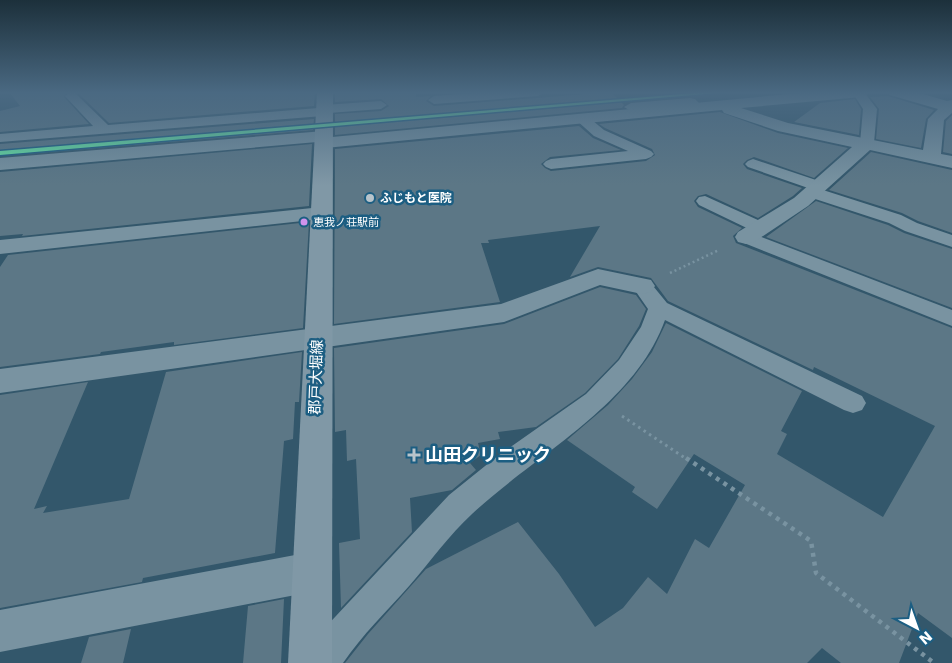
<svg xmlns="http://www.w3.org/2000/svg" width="952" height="663" font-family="'DejaVu Sans','Noto Sans JP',sans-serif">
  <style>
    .building { fill: #5c7786 }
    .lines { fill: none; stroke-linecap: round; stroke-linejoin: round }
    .path-far2 { stroke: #7993a1; stroke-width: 2.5; stroke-dasharray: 2 3; stroke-linecap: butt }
    .path-far1 { stroke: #7993a1; stroke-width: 3; stroke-dasharray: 2.5 4; stroke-linecap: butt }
    .path { stroke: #7993a1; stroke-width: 4.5; stroke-dasharray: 4 5; stroke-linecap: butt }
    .service { fill: #7993a1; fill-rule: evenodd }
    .minor { fill: #7993a1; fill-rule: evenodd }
    .secondary { fill: #8098a6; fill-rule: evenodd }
    .rail-1-casing { stroke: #1c5e82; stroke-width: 3 }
    .rail-1 { fill: #67e8a5; fill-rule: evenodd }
    .poi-dot { fill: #b8c4cb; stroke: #1c5e82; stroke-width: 2 }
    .bus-dot { fill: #d193ec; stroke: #1c5e82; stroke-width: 2 }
    .labels { text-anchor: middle; stroke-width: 5; stroke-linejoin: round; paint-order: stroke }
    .far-bus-label { font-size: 11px; fill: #fff; stroke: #1c5e82; text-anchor: start }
    .far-poi-label { font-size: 12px; font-weight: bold; fill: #fff; stroke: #1c5e82; text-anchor: start }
    .street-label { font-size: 15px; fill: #fff; stroke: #1c5e82 }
    .near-poi-label { font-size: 18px; font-weight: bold; fill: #fff; stroke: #1c5e82; text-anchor: start }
  </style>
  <rect width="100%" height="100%" fill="#33576b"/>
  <path class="building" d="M9,92H67L64,97L89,124L0,132V111L20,106Z
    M77,92H315L314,106L109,123Z
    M335,92H416V97L431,96L426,101L434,106L611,92L624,105L622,108L335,135V114L381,111L389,106L381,99L335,102Z
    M888,96L934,110L926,119L921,148L876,139L879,109L870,97Z
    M855,99L861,109L859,135L794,122L820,103Z
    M720,112L778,133L848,148L814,178L754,157L747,160L743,164L747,169L802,188L793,196L758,218L706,194L698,196L694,201L698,207L742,228L733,236L736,243L952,328V638L918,613L899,663H841L822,648L807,663H345L368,634L426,569L518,522L559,574L595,627L623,608L648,577L667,594L695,539L709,548L745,485L694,454L657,509L632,492L635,487L567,440L608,405L632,379L652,352L666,323L802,391L781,431L787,434L777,454L883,517L935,426L814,367L813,370L668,301L651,278L598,267L570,277L600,226L488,240L489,243H481L500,302L334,324L335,149L579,126L593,138L621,150L550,157L541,164L545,168L551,171L646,161L655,155L652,149L605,128L599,124Z
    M952,115V154L943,152L946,121Z
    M314,119L313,130L0,156V144Z
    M312,144L309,206L22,236L23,234L0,236V172Z
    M871,152L952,170V233L918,221L902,213L829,190Z
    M816,201L888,225L904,233L952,249V308L766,237Z
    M309,222L303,328L174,345V342L101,352L100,354L0,367V267L8,255Z
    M600,287L636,295L646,309L639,326L618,359L585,393L536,427L498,432L500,439L478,443L481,455L470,463L476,470L452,490L410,498L412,532L341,608L339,543L360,539L356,459L347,461L346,430L335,432L334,348L504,324Z
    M302,352L299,402H295L293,439L284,441L275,553L143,578L142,582L0,608V395L88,382L34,509L47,506L43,513L129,499L166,372Z
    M284,599L281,663H243L248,606Z
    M131,629L123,663H81L89,637Z"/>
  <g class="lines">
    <path class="path-far2" d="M670,273L719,250"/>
    <path class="path-far1" d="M622,416L688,460"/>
    <path class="path" d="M686,458L811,541L816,573L934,663"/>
    <path class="service" d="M71,92L75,93L108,125L318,108L324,105L381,101L387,105L381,109L329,113L323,116L0,142V134L93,126L65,96Z
      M487,92H544L538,96L434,104L428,100L434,96Z
      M852,92H864L877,109L874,143L872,146H862L860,143L863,109Z
      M690,98L695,99L704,108L702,111H692L687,106L631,111L624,107L631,103Z
      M582,115L587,116L604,130L651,151L654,154L651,157L646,159L551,169L546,167L543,164L546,161L551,159L628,151L594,136L575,119Z
      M753,159L825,183L827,186L823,190L901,215L917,223L952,235V247L905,231L889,223L806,196L804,192L808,188L748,167L745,164L748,161Z
      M705,196L767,224L770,228L767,232L761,233L755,232L699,205L696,201L699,197Z
      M746,231L952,310V326L739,241L737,237L739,233Z
      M642,279L649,281L667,303L862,396L866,403L862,410L853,413L844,410L665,320C634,406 536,454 472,514C449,535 430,562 410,585C387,611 362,635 343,663H303L308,650L321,632L449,495L495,458L586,394L619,360L641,327L648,309L632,286L635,281Z"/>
    <path class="minor" d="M811,92H869L866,95L861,97L741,108L788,123L923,150L928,119L938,109L890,95L887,92H916L947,101L952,100V113L944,120L941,154L952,156V168L870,150L808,206L754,242L746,244L738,242L735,237L738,232L794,198L852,147L778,131L724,113L722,110L325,148L319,147L317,142L0,170V158L324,131L330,132L332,137Z
      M322,207L330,208L333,213L330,218L0,254V240Z
      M598,269L651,280L655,286L651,292L642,294L600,285L504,322L0,393V369L501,304Z
      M311,552L325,558L331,572L325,586L311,592L0,652V610Z"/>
    <path class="secondary" d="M317,92H333L332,663H288Z"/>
    <g class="rail-1-casing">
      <path id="rail-1" d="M707,92H728L0,155V151Z"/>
    </g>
    <use href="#rail-1" class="rail-1"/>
  </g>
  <linearGradient id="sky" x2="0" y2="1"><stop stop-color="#1c303b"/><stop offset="0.5" stop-color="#4a6982"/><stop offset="1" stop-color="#4a6982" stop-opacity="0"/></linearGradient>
  <rect width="952" height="185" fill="url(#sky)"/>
  <g class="poi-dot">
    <circle cx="370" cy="198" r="5"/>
    <path d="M411.5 447.5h5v5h5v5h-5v5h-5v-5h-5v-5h5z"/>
  </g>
  <circle class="bus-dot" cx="304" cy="222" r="4.5"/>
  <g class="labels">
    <g class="far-bus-label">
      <text x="313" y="226">恵我ノ荘駅前</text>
    </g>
    <g class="far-poi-label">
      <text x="380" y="202">ふじもと医院</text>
    </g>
    <g class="street-label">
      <text transform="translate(316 377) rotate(-88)" y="5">郡戸大堀線</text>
    </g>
    <g class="near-poi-label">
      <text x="425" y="461">山田クリニック</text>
    </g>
  </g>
  <g transform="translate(917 628) rotate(139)" stroke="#1c5e82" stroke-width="4" paint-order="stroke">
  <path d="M0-4L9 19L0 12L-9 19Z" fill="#ffffff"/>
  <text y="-8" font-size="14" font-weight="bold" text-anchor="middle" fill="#ffffff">N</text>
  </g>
</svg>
